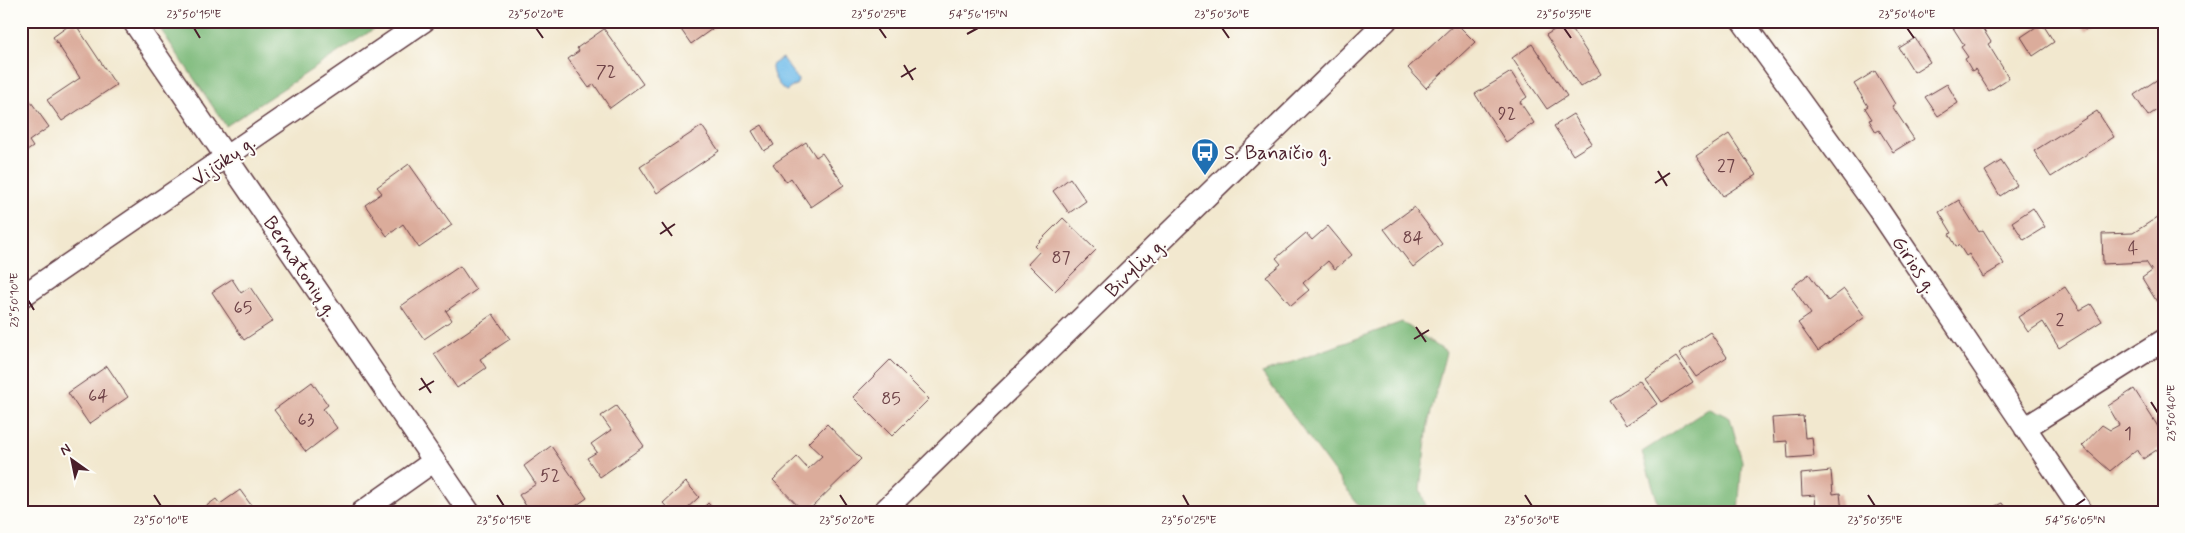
<svg xmlns="http://www.w3.org/2000/svg" width="2185" height="533" font-family="Mynerve,sans-serif">
  <style>
    .forest { fill: #7cb979; stroke: #636c52 }
    .water { fill: #70bcea; stroke: #5d6e8a }
    .building { fill: #dbac9b }
    .lines { fill: none; stroke-linecap: round; stroke-linejoin: round }
    .minor-casing { stroke: #633d44; stroke-width: 24 }
    .minor { stroke: #fff; stroke-width: 21 }
    .ticks { fill: none; stroke: #4a1f2b; stroke-width: 2 }
    .labels { text-anchor: middle; stroke-width: 4; stroke-linejoin: round; paint-order: stroke }
    .number-label { font-size: 18px; fill: #6e4247 }
    .poi-label { font-size: 20px; fill: #4a1f2b; stroke: #fdfcf7; text-anchor: start }
    .street-label { font-size: 20px; fill: #4a1f2b; stroke: #fdfcf7 }
    .neatline { fill: none; stroke: #4a1f2b; stroke-width: 2 }
    .ticks-label { font-size: 12px; text-anchor: middle; fill: #4a1f2b }
  </style>
  <rect width="100%" height="100%" fill="#fdfcf7"/>
  <filter id="ink" filterUnits="userSpaceOnUse"><feTurbulence type="fractalNoise" baseFrequency=".02" numOctaves="2"/><feDisplacementMap in="SourceGraphic" scale="10" xChannelSelector="R" yChannelSelector="G"/><feConvolveMatrix kernelMatrix="1 2 1 2 8 2 1 2 1" color-interpolation-filters="sRGB"/></filter>
  <filter id="wash" filterUnits="userSpaceOnUse"><feTurbulence type="fractalNoise" baseFrequency=".0096" numOctaves="4" result="noise"/><feDisplacementMap in="SourceGraphic" scale="20" xChannelSelector="R" yChannelSelector="G"/><feGaussianBlur stdDeviation="1.12" result="paint"/><feColorMatrix in="noise" values="0 0 0 0 0 0 0 0 0 0 0 0 0 0 0 0 0 1.4 0 .05"/><feComposite in="paint" operator="in"/></filter>
  <g filter="url(#wash)">
    <rect width="100%" height="100%" fill="#f2e8cf"/>
    <path class="forest" d="M155,21H386L226,126Z
      M1402,322L1446,352L1428,424L1420,489L1428,512H1363L1262,373Z
      M1710,408L1730,418L1742,461L1738,512H1661L1642,452Z"/>
    <path class="water" d="M782,58L798,80L797,84L786,91C779,87 771,74 772,65Z"/>
    <g id="blocks">
      <path class="building" d="M675,21H717L719,24L691,44Z
        M1954,21H1978L1991,42L1988,44L2009,78L1989,91L1975,69L1972,71L1965,59L1968,57L1961,47L1964,45L1950,23Z
        M2079,21H2098L2085,30Z
        M74,22L116,85L62,121L47,100L80,78L53,37Z
        M1567,22L1601,74L1580,87L1546,35Z
        M1456,23L1475,42L1426,88L1408,68Z
        M2042,23L2054,42L2033,56L2021,37Z
        M604,29L643,84L610,108L594,84L589,88L568,59L579,51L577,48Z
        M1915,38L1930,62L1914,72L1899,48Z
        M1532,44L1567,96L1547,109L1512,58Z
        M1875,71L1895,104L1892,106L1914,139L1893,152L1879,130L1876,132L1869,120L1872,119L1865,108L1868,106L1854,84Z
        M1511,72L1527,97L1520,102L1534,123L1506,142L1475,94Z
        M2164,75V105L2148,116L2134,95Z
        M1947,84L1958,103L1938,116L1925,97Z
        M21,88L49,127L29,141L33,147L21,155Z
        M2097,111L2114,137L2051,177L2034,151Z
        M1573,114L1592,143L1573,155L1554,126Z
        M762,125L774,145L764,151L752,131Z
        M702,126L719,151L657,193L640,167Z
        M1729,134L1756,175L1723,196L1696,156Z
        M806,142L816,157L822,153L844,185L811,207L791,178L786,182L773,164Z
        M2001,161L2017,185L2000,196L1985,171Z
        M409,164L452,225L419,248L403,224L387,236L365,205L382,193L377,187Z
        M1070,178L1086,201L1069,213L1053,191Z
        M1959,200L1979,232L1983,230L2004,264L1983,277L1969,254L1966,256L1959,245L1956,246L1949,234L1952,233L1939,212Z
        M1414,207L1442,244L1413,267L1384,229Z
        M2033,208L2045,227L2024,240L2012,222Z
        M2164,213V298L2157,302L2142,278L2152,271L2146,262L2103,264L2102,234L2133,233Z
        M1063,218L1096,250L1055,291L1028,264L1040,251L1035,246Z
        M1328,226L1352,255L1335,269L1328,261L1303,283L1309,290L1291,305L1266,276L1281,264L1276,258L1306,233L1312,240Z
        M460,266L476,290L446,311L452,320L424,339L401,306Z
        M1809,274L1828,301L1844,289L1865,317L1818,351L1798,323L1811,314L1792,287Z
        M232,279L241,293L250,287L273,321L244,340L212,292Z
        M2065,287L2080,310L2091,304L2102,321L2059,348L2043,322L2028,332L2018,317Z
        M493,314L510,339L480,359L486,368L457,388L434,354Z
        M1710,332L1727,357L1696,377L1679,353Z
        M1676,357L1693,382L1662,402L1645,378Z
        M890,360L929,399L892,436L853,397Z
        M107,366L128,397L89,424L68,393Z
        M1640,380L1657,404L1626,425L1609,400Z
        M312,382L328,405L323,409L337,428L306,452L274,410Z
        M2134,389L2164,436V445L2143,459L2137,449L2110,471L2082,446L2102,425L2110,430L2119,425L2108,406Z
        M616,406L644,446L600,477L587,458L597,452L591,444L611,430L601,416Z
        M1803,416L1805,438L1812,437L1814,456L1788,458L1787,441L1774,442L1772,418Z
        M827,424L861,459L807,512H804L773,480L797,457L808,469L822,456L808,443Z
        M551,446L587,498L567,512H530L519,495L536,484L524,466Z
        M1831,471L1833,494L1840,493L1842,512H1816L1815,495L1802,496L1801,474Z
        M686,482L699,497L683,512H671L663,503Z
        M240,490L256,512H198L216,499L220,504Z
        M708,503L716,512H699Z
        M2002,503L2008,512H1983Z"/>
    </g>
  </g>
  <g filter="url(#ink)">
    <use href="#blocks" fill-opacity="0" stroke="#633d44" stroke-width="1"/>
    <g class="lines">
      <g class="minor-casing">
        <path id="minor" d="M133,21L469,512
          M1742,21L1878,209L2082,512
          M21,297L424,21
          M2025,428L2164,340
          M362,512L434,461
          M883,512L1386,21"/>
      </g>
      <use href="#minor" class="minor"/>
    </g>
  </g>
  <path class="ticks" d="M194,28L200,38M536,28L543,38M879,28L886,38M1222,28L1229,38M1564,28L1571,38M1907,28L1914,38M967,34L978,28M904,65L913,80M901,77L916,68M1658,171L1667,186M1655,183L1670,173M662,222L672,236M660,234L675,224M28,300L34,310M1416,327L1426,342M1414,339L1429,330M421,378L431,393M419,390L434,381M2151,402L2158,413M154,495L161,506M497,495L504,506M840,495L847,506M1183,495L1189,506M1525,495L1532,506M1868,495L1875,506M2075,506L2085,499"/>
  <defs>
    <g id="bus-pin" transform="scale(1.4375)"><path d="M0 17L-7.5 6A9.5 9.5 0 1 1 7.5 6Z" fill="#1f6fb2" stroke="#fdfcf7"/><path d="M-5-6H5V4H4V6H2V4H-2V6H-4V4H-5ZM-3.5-4V0h7V-4ZM-3.5 1.2v1.5H-2V1.2ZM2 1.2v1.5H3.5V1.2Z" fill="#fff"/></g>
  </defs>
  <g fill-rule="evenodd">
    <use href="#bus-pin" x="1205" y="152"/>
  </g>
  <g class="labels">
    <g class="number-label">
      <text x="606" y="77">72</text>
      <text x="1507" y="119">92</text>
      <text x="1726" y="171">27</text>
      <text x="1413" y="243">84</text>
      <text x="2133" y="254">4</text>
      <text x="1061" y="263">87</text>
      <text x="243" y="313">65</text>
      <text x="2060" y="325">2</text>
      <text x="98" y="401">64</text>
      <text x="891" y="404">85</text>
      <text x="306" y="425">63</text>
      <text x="2128" y="439">1</text>
      <text x="550" y="481">52</text>
    </g>
    <g class="poi-label">
      <text x="1224" y="159">S. Banaičio g.</text>
    </g>
    <g class="street-label">
      <text transform="translate(223 160) rotate(-35)" y="7">Vijūkų g.</text>
      <text transform="translate(1915 264) rotate(56)" y="7">Girios g.</text>
      <text transform="translate(301 266) rotate(56)" y="7">Bernatonių g.</text>
      <text transform="translate(1135 267) rotate(-44)" y="7">Bivylių g.</text>
    </g>
  </g>
  <rect width="2185" height="533" fill="none" stroke="#fdfcf7" stroke-width="55"/>
  <g transform="translate(72 460) rotate(327)" stroke="#fdfcf7" stroke-width="4" paint-order="stroke">
  <path d="M0-4L9 19L0 12L-9 19Z" fill="#4a1f2b"/>
  <text y="-8" font-size="14" font-weight="bold" text-anchor="middle" fill="#4a1f2b">N</text>
  </g>
  <rect x="28" y="28" width="2130" height="478" class="neatline"/>
  <g class="ticks-label">
    <text x="194" y="18">23°50'15"E</text>
    <text x="536" y="18">23°50'20"E</text>
    <text x="879" y="18">23°50'25"E</text>
    <text x="978" y="18">54°56'15"N</text>
    <text x="1222" y="18">23°50'30"E</text>
    <text x="1564" y="18">23°50'35"E</text>
    <text x="1907" y="18">23°50'40"E</text>
    <text transform="translate(14 300) rotate(-90)" y="4">23°50'10"E</text>
    <text transform="translate(2171 413) rotate(-90)" y="4">23°50'40"E</text>
    <text x="161" y="524">23°50'10"E</text>
    <text x="504" y="524">23°50'15"E</text>
    <text x="847" y="524">23°50'20"E</text>
    <text x="1189" y="524">23°50'25"E</text>
    <text x="1532" y="524">23°50'30"E</text>
    <text x="1875" y="524">23°50'35"E</text>
    <text x="2075" y="524">54°56'05"N</text>
  </g>
</svg>
